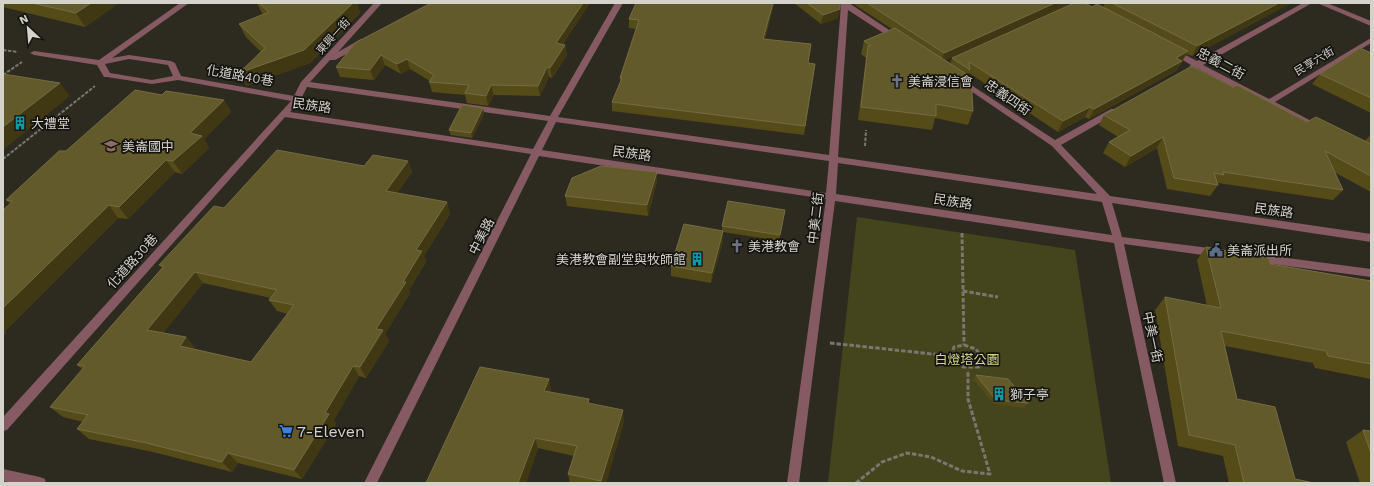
<svg xmlns="http://www.w3.org/2000/svg" width="1374" height="486" font-family="'Work Sans','Noto Sans TC',sans-serif">
  <style>
    .green { fill: #44451d }
    .lines { fill: none; stroke-linecap: round; stroke-linejoin: round }
    .path-far1 { stroke: #79776e; stroke-width: 2; stroke-dasharray: 3.5 1.5; stroke-linecap: butt }
    .path { stroke: #79776e; stroke-width: 3; stroke-dasharray: 4.5 2; stroke-linecap: butt }
    .minor { fill: #865a63; fill-rule: evenodd }
    .wall { fill: #554b18; fill-rule: evenodd }
    .shaded-wall { fill: #403813 }
    .building { fill: #635a2b; stroke: #746c44; fill-rule: evenodd }
    .labels { text-anchor: middle; stroke-width: 3.5; stroke-linejoin: round; paint-order: stroke }
    .far-street-label { font-size: 11px; fill: #d3d2cb; stroke: #14130f }
    .street-label { font-size: 13px; fill: #d3d2cb; stroke: #14130f }
    .poi-label { font-size: 13px; fill: #d3d2cb; stroke: #14130f; text-anchor: start }
    .park-label { font-size: 13px; fill: #d4d788; stroke: #14130f }
    .near-poi-label { font-size: 16px; fill: #d3d2cb; stroke: #14130f; text-anchor: start }
  </style>
  <rect width="100%" height="100%" fill="#2d2b20"/>
  <path class="green" d="M857,217L1075,250L1111,483H828Z"/>
  <g class="lines">
    <path class="path-far1" d="M3,50L18,52
      M3,75L22,62
      M865,146L866,130
      M3,159L95,86"/>
    <path class="path" d="M962,233L964,345
      M963,291L998,297
      M830,343L951,356
      M964,345L976,349L982,358L979,367H963L951,356L954,347Z
      M856,483L882,462L907,453L931,457L962,471L990,474L968,399V370"/>
    <path class="minor" d="M180,3H189L112,58L129,55L171,61L175,63L181,76L294,96L301,82L374,3H382L338,52L361,39H367V43L335,60H330L310,82L550,116L615,3H623L558,117L829,155L841,5L839,3H849L901,38L900,40H894L848,10L838,157L1097,194L1052,146L959,83V79H962L1055,140L1111,109H1117V113L1061,145L1110,196L1371,234V242L1112,203L1122,237L1217,249L1221,250L1222,253L1221,256L1217,257L1124,244L1176,483H1164L1114,243L835,201L799,483H787L826,199L539,156L377,483H364L531,154L285,117L7,430L3,431V417L291,101L178,80L152,84L107,77H104L97,65L34,55L30,53L34,51L99,60ZM129,59L168,65L173,76L152,80L110,73L105,64ZM307,87L548,121L533,149L290,112L301,99ZM556,122L829,161L826,193L542,150ZM838,163L1102,202L1112,235L836,194Z
      M1303,3H1312L1203,65L1269,99L1371,38V43L1275,102L1321,126L1322,128L1321,130H1315L1197,68L1190,69L1189,67L1191,65L1169,52L1173,50H1176L1197,61Z
      M1317,3H1327L1371,21V26Z
      M1257,254L1371,269V277L1257,262L1253,261L1252,258L1253,255Z
      M3,469L40,477L45,479L46,483H12L3,481Z"/>
  </g>
  <path class="wall" d="M3,3H119L85,27L3,7Z
    M257,3H357L360,13L310,63L246,86L261,52L246,37L239,24L263,15Z
    M431,3H590L563,44L565,45L567,55L552,78L549,77L540,96L494,95L488,106L467,103L465,95L432,92L429,82L430,81L410,69L401,74L385,65L374,80L340,77L336,67Z
    M636,3H774L765,39L808,63L815,64L804,135L612,111V102L620,82V78L636,29L629,28V19Z
    M794,3H840L838,18L821,24Z
    M852,3H1067V5L945,60L950,64L952,58L1092,7H1103L1105,3H1291L1192,56L1187,54L1176,71L1089,119L1085,117L1058,132L969,73L968,75L973,111L968,125L935,118L932,130L858,120L866,58L861,54L864,41L892,29Z
    M1371,53V113L1312,84L1320,74Z
    M1233,87L1307,122L1365,141L1371,134V192L1334,172L1343,190L1333,200L1218,183V185L1210,196L1167,189L1157,148L1125,167L1103,153L1109,142L1118,137L1099,125L1104,115Z
    M162,95L224,100L231,112L204,139L209,148L182,174L175,172L128,219L118,218L5,331L6,332L3,336V210L10,204L6,200L66,151Z
    M483,108L484,114L472,138L451,135L449,130Z
    M408,161L412,172L397,193L447,202L450,214L424,256L426,262L409,290L410,293L385,334L389,341L366,378L359,376L334,420L336,424L302,479L238,463L232,472L153,452L89,439L77,429L83,422L63,417L50,407L83,370L77,365L162,268L159,265L224,208L364,166ZM203,283L271,298L269,300L277,311L288,314L251,362L194,349L195,348L186,337L163,333Z
    M657,172V182L648,216L567,206L565,196Z
    M785,210L779,241L723,232V241L711,283L671,276V266L722,230V226Z
    M1206,247L1270,264L1371,281V379L1315,368L1313,363L1225,346L1237,399L1295,479L1314,483H1229L1223,456L1178,446L1155,310L1165,297L1207,306L1197,260Z
    M976,375L1028,403L1024,408L994,404L974,380Z
    M551,390V392L590,404L624,421L606,483H570L568,474L574,456L538,448L526,483H426Z
    M1363,430L1371,431V483H1360L1346,442Z"/>
  <path class="shaded-wall" d="M91,3H119L85,27L76,13Z
    M353,3H357L360,13L310,63L246,86L239,73Z
    M583,3H590L557,53L556,43Z
    M773,3H774L762,48L763,39Z
    M1055,3H1067V5L941,62L944,53Z
    M1279,3H1291L1192,56L1197,46Z
    M840,9L838,18L821,24L823,15Z
    M565,45L567,55L552,78L550,68Z
    M1188,51L1176,71L1089,119L1094,109L1176,58Z
    M381,55L385,65L374,80L370,70Z
    M407,59L410,69L401,74L397,64Z
    M547,67L549,77L540,96L538,86Z
    M60,83L70,96L3,150V127Z
    M491,85L494,95L488,106L486,96Z
    M224,100L231,112L204,139L209,148L182,174L173,161L190,133Z
    M1090,107L1085,117L1058,132L1063,121Z
    M483,108L484,114L472,138L471,133Z
    M1163,137L1157,148L1125,167L1131,156Z
    M166,160L175,172L128,219L119,207Z
    M408,161L412,172L390,203L386,191Z
    M657,172V182L648,216L647,205Z
    M447,202L450,214L424,256L426,262L409,290L410,293L385,334L389,341L366,378L360,367L376,329L403,282L416,250Z
    M109,205L118,218L5,331L6,332L3,336V308Z
    M723,231V241L711,283L712,273Z
    M195,272L203,283L157,341L147,330Z
    M186,337L195,348L189,356L180,346Z
    M353,366L359,376L334,420L336,424L302,479L294,470L325,413Z
    M549,379L551,390L547,402L544,391Z
    M623,410L624,421L606,483H602L601,481Z
    M535,438L538,448L526,483H518Z
    M228,453L238,463L232,472L222,462Z"/>
  <path class="building" d="M32,3H91L76,13Z
    M259,3H353L304,50L239,73L265,48L239,24L269,12Z
    M431,3H583L556,43L565,45L550,68L547,67L538,86L491,85L486,96L465,93L469,85L429,82L434,75L407,59L397,64L381,55L370,70L336,67L355,43Z
    M636,3H773L763,39L811,44L808,63L815,64L805,126L612,102L622,78H620L639,20L629,19Z
    M807,3H840V9L823,15Z
    M867,3H1055L944,53Z
    M1074,3H1085L1092,7L1097,4L1188,51L1176,58L1182,61L1094,109L1090,107L1063,121L969,62L970,70L952,58Z
    M1112,3H1279L1197,46Z
    M895,28L971,77L973,111L936,104V116L861,107L868,46H871L864,41Z
    M1360,48L1371,53V98L1320,74Z
    M1192,66L1233,87L1237,85L1307,122L1316,117L1371,144V176L1325,151L1343,190L1223,172L1224,175L1214,173L1218,185L1174,178L1163,137L1131,156L1109,142L1130,130L1104,115Z
    M3,74L60,83L3,127Z
    M135,90L162,95L166,91L224,100L190,133L202,136L173,161L166,160L119,207L109,205L3,308V210L13,201L6,200L59,151H66Z
    M462,105L483,108L471,133L449,130Z
    M277,150L364,166L373,155L408,161L386,191L447,202L416,250L422,251L403,282H406L376,329L383,330L360,367L353,366L325,413L329,414L294,470L228,453L222,462L142,442L77,429L88,415L50,407L85,366L77,365L164,266L159,265L214,206L224,208ZM195,272L277,290L269,300L294,305L251,362L180,346L186,337L147,330Z
    M601,166L657,172L647,205L565,196L572,178Z
    M728,201L785,210L780,235L722,226Z
    M684,224L723,231L712,273L671,266Z
    M1206,247L1269,258L1270,264L1371,281V364L1328,356L1326,351L1221,331L1237,399L1275,407L1295,479L1314,483H1244L1235,445L1189,435L1165,297L1221,308Z
    M480,367L549,379L544,391L589,399L588,403L623,410L601,481L568,474L577,446L535,438L518,483H426Z
    M976,375L1008,379L1028,403L996,400Z
    M1363,430L1371,431V453Z"/>
  <defs>
    <g id="church-bare" transform="scale(1.08)"><path d="M-1.2-6h2.4v3.5h3.3v2.4h-3.3V6h-2.4V-.1h-3.3v-2.4h3.3Z" fill="#6b7280" stroke="#14130f" stroke-width="2.5" paint-order="stroke"/></g>
    <g id="building-bare" transform="scale(1.08)"><path d="M-4-6H4V6H1V3H-1V6H-4ZM-2.5-4.3h1.7v1.8h-1.7ZM.8-4.3h1.7v1.8H.8ZM-2.5-1h1.7V.8h-1.7ZM.8-1h1.7V.8H.8Z" fill="#0f9aa8" stroke="#14130f" stroke-width="2.5" paint-order="stroke"/></g>
    <g id="school-bare" transform="scale(1.08)"><path d="M0-5L7-2L0 1L-7-2ZM-4 1L0 2.5L4 1V4Q0 6-4 4Z" fill="#8d6e63" stroke="#14130f" stroke-width="2.5" paint-order="stroke"/></g>
    <g id="civic-bare" transform="scale(1.08)"><path d="M-.6-6.5H3V-4.5H.6V-3L4-1V1h2V6H-6V1h2V-1L-.6-3ZM-1.2 2.5V6h2.4V2.5Z" fill="#5c6f8a" stroke="#14130f" stroke-width="2.5" paint-order="stroke"/></g>
    <g id="supermarket-bare" transform="scale(1.08)"><path d="M-6-5.5h2.5l.6 2H6L4.5 2H-2.5L-4.4-4H-6ZM-1.5 3.2a1.3 1.3 0 1 0 .1 0ZM3 3.2a1.3 1.3 0 1 0 .1 0Z" fill="#3f7fe0" stroke="#14130f" stroke-width="2.5" paint-order="stroke"/></g>
  </defs>
  <g fill-rule="evenodd">
    <use href="#church-bare" x="897" y="81"/>
    <use href="#building-bare" x="20" y="123"/>
    <use href="#school-bare" x="111" y="146"/>
    <use href="#church-bare" x="737" y="246"/>
    <use href="#civic-bare" x="1216" y="250"/>
    <use href="#building-bare" x="697" y="259"/>
    <use href="#building-bare" x="999" y="394"/>
    <use href="#supermarket-bare" x="286" y="431"/>
  </g>
  <g class="labels">
    <g class="far-street-label">
      <text transform="translate(333 36) rotate(-48)" y="4">東興一街</text>
      <text transform="translate(1314 61) rotate(-31)" y="4">民享六街</text>
    </g>
    <g class="street-label">
      <text transform="translate(1221 63) rotate(28)" y="5">忠義二街</text>
      <text transform="translate(240 75) rotate(10)" y="5">化道路40巷</text>
      <text transform="translate(1008 97) rotate(34)" y="5">忠義四街</text>
      <text transform="translate(312 105) rotate(8)" y="5">民族路</text>
      <text transform="translate(632 153) rotate(8)" y="5">民族路</text>
      <text transform="translate(953 201) rotate(9)" y="5">民族路</text>
      <text transform="translate(1274 210) rotate(8)" y="5">民族路</text>
      <text transform="translate(815 218) rotate(-83)" y="5">中美二街</text>
      <text transform="translate(481 236) rotate(-63)" y="5">中美路</text>
      <text transform="translate(132 261) rotate(-48)" y="5">化道路30巷</text>
      <text transform="translate(1153 337) rotate(78)" y="5">中美一街</text>
    </g>
    <g class="poi-label">
      <text x="908" y="86">美崙浸信會</text>
      <text x="31" y="128">大禮堂</text>
      <text x="122" y="151">美崙國中</text>
      <text x="748" y="251">美港教會</text>
      <text x="1227" y="255">美崙派出所</text>
      <text x="686" y="264" text-anchor="end">美港教會副堂與牧師館</text>
      <text x="1010" y="399">獅子亭</text>
    </g>
    <g class="park-label">
      <text x="967" y="364">白燈塔公園</text>
    </g>
    <g class="near-poi-label">
      <text x="297" y="437">7-Eleven</text>
    </g>
  </g>
  <rect width="1374" height="486" fill="none" stroke="#d3d2cb" stroke-width="8"/>
  <g transform="translate(28 28) rotate(334)" stroke="#14130f" stroke-width="3" paint-order="stroke">
  <path d="M0-3L7 15L0 10L-7 15Z" fill="#d3d2cb"/>
  <text y="-6" font-size="11" font-weight="bold" text-anchor="middle" fill="#d3d2cb">N</text>
  </g>
</svg>
